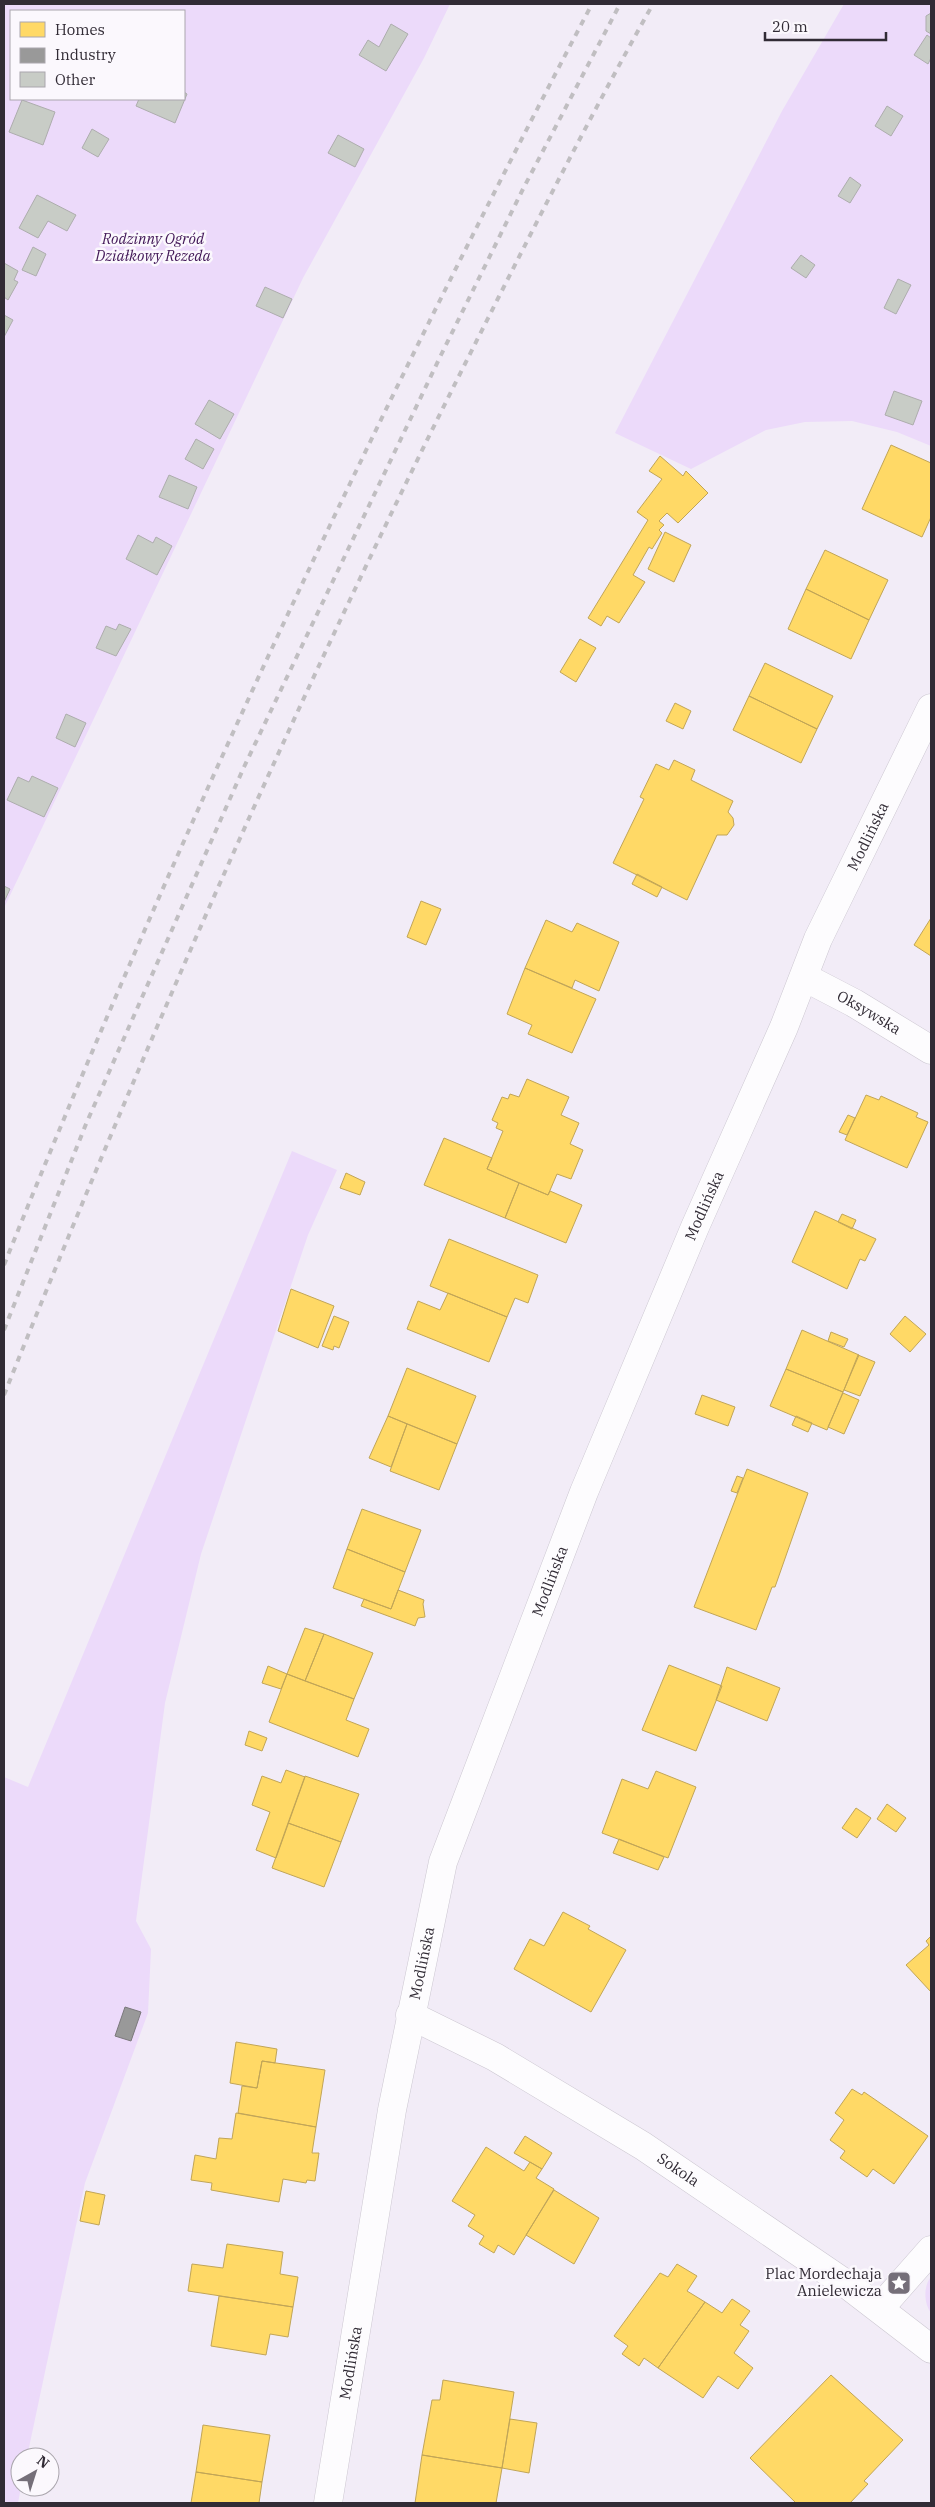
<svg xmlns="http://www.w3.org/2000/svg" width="935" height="2507" font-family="'IBM Plex Serif',serif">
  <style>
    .green { fill: #ecdafa; fill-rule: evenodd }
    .homes { fill: #ffd966; stroke: #c1a557 }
    .industry { fill: #999; stroke: #7a787b }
    .building { fill: #c8ccc6; stroke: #adadad }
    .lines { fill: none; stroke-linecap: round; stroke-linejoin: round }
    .minor-casing { stroke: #ccc7d1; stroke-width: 29 }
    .minor { stroke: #fdfcfe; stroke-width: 28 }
    .rail { stroke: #c0bec1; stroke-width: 4; stroke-dasharray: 6 6; stroke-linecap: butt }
    .labels { text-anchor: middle; stroke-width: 5; stroke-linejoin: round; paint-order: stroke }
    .park-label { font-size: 15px; font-style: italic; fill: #411757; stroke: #fbf8fd }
    .street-label { font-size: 15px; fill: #312b35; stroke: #fbf8fd }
    .poi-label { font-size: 15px; fill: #312b35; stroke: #fbf8fd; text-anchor: end }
  </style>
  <rect width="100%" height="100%" fill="#f2ecf7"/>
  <path class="green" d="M4,4H450L424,58L303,278L4,908ZM11,11H184V99H11Z
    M844,4H931V446L897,432L852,421L805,422L766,430L691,469L615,433L782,111Z
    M292,1151L337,1170L308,1235L201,1554L165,1703L136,1921L151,1949L148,2013L85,2183L27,2457H20L21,2487L18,2503H4V1777L28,1787Z
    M931,2277V2313C924,2304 923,2286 931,2277Z"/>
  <path class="homes" d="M891,445L931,463V517L922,537L862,509Z
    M660,456L683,476L686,471L708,493L678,523L667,513L659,521L664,525L659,530L662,533L652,549L649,547L633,575L645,582L619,623L607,616L601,626L588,618L648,520L637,512L662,479L649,471Z
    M665,532L691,545L674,582L648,569Z
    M825,550L888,580L869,620L806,589Z
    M806,589L869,620L851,659L788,629Z
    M580,639L596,648L576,682L560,672Z
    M765,663L833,696L817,729L749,696Z
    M749,696L817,729L801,763L733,730Z
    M675,703L691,711L683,729L666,721Z
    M674,760L695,770L691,780L733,801L728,812L733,818L734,825L727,835H717L687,900L613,863L644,799L640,797L656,764L669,770Z
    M637,874L662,887L657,897L632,884Z
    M421,901L441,909L426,945L407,937Z
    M931,918V956L914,945Z
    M546,920L572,932L577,923L619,942L599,991L575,980L572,988L525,968Z
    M525,968L596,999L572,1053L528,1034L532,1025L507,1014Z
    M527,1079L569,1097L561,1115L579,1123L570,1144L583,1150L571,1179L557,1174L548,1195L487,1169L503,1131L496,1128L498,1123L492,1120L502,1097L508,1099L510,1094L519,1097Z
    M866,1095L879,1100L881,1096L918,1113L916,1117L928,1122L907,1168L845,1140Z
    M848,1115L855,1118L847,1135L839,1132Z
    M444,1138L492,1158L487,1169L519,1183L505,1218L424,1185Z
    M346,1173L365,1182L360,1195L340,1188Z
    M519,1183L548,1195L550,1191L582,1205L566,1243L505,1218Z
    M815,1211L876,1239L865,1261L860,1259L847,1289L792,1262Z
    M842,1214L856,1220L852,1229L838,1222Z
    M449,1239L538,1275L528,1303L515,1298L507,1317L430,1286Z
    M291,1289L334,1306L318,1348L278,1331Z
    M448,1293L507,1317L489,1362L407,1329L418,1301L440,1310Z
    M334,1316L349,1322L339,1348L334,1346L333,1350L322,1346Z
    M905,1316L926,1334L910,1352L890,1334Z
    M802,1330L859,1355L843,1392L786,1369Z
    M831,1332L848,1339L844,1347L828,1341Z
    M858,1355L875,1362L860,1396L844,1390Z
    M407,1368L476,1396L457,1444L388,1416Z
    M786,1369L843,1392L827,1430L770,1406Z
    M843,1393L859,1400L844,1434L828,1427Z
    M702,1395L735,1407L728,1426L695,1414Z
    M388,1416L407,1424L391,1467L369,1458Z
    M796,1416L812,1423L808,1432L792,1425Z
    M407,1424L457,1444L439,1490L390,1471Z
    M747,1469L808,1493L775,1587H772L756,1630L694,1607Z
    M737,1476L743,1478L737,1493L731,1491Z
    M362,1509L421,1530L405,1572L347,1549Z
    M347,1549L405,1572L391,1609L333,1588Z
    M398,1590L424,1600L423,1604L425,1617L418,1618L415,1626L361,1606L364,1599L391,1609Z
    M305,1628L324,1634L305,1681L287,1674Z
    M324,1634L373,1653L354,1699L305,1681Z
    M669,1665L722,1686L696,1751L642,1730Z
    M268,1666L287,1674L281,1689L262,1683Z
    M727,1667L780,1688L767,1721L716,1700Z
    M287,1674L354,1699L346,1720L369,1729L358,1757L269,1722Z
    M249,1731L267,1738L262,1751L245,1745Z
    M286,1770L305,1777L276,1858L256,1850L270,1812L252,1805L262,1776L281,1783Z
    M656,1771L696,1787L668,1858L602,1833L622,1779L648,1789Z
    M305,1776L359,1794L341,1842L288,1823Z
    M887,1804L906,1818L896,1832L877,1819Z
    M856,1808L871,1818L857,1838L842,1828Z
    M288,1823L341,1842L324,1887L272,1868Z
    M619,1839L664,1857L658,1870L613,1853Z
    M563,1912L590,1926L588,1929L626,1950L591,2012L514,1969L530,1939L544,1946Z
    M931,1936V2003V1992L906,1965L929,1945L926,1941Z
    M236,2042L277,2049L275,2063L262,2061L257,2088L230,2083Z
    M262,2061L325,2070L316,2127L238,2113L242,2086L257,2088Z
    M852,2089L862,2095L864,2092L928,2136L894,2184L873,2169L867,2177L840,2158L845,2151L830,2140L844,2120L835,2113Z
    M236,2113L316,2127L312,2153H319L315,2181L307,2180L306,2183L283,2179L279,2202L211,2190L212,2183L191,2180L195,2155L216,2159L219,2138L232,2139Z
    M525,2136L552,2153L542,2169L514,2153Z
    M486,2147L524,2171L530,2162L542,2169L536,2178L554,2189L514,2255L498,2245L494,2253L479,2244L484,2236L468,2226L475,2215L452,2201Z
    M554,2190L599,2218L574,2264L526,2235Z
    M86,2191L105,2195L99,2225L80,2221Z
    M227,2244L283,2252L280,2274L298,2277L293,2307L188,2291L192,2264L223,2268Z
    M677,2264L697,2276L687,2291L705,2302L658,2368L644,2358L639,2366L622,2354L628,2346L614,2336L660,2273L668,2277Z
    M219,2296L293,2307L288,2337L270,2334L266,2355L211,2346Z
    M732,2299L750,2311L740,2325L749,2331L734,2353L753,2368L738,2389L718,2376L703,2398L658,2368L705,2302L722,2313Z
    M831,2375L903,2440L864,2481L868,2484L850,2503H796L750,2458Z
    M443,2380L514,2392L502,2468L422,2455L432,2400H440Z
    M510,2419L537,2423L529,2473L502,2468Z
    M203,2425L270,2435L262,2482L196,2472Z
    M422,2455L502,2468L496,2503H415Z
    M196,2472L262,2482L259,2503H191Z"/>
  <path class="industry" d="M125,2007L141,2012L131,2041L115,2036Z"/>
  <path class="building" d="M931,13V34L926,31V16Z
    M391,24L408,34L386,71L359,55L368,40L379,47Z
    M927,35L931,38V58L928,64L914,55Z
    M184,92L187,94L175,123L136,106L139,99H184Z
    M22,100L55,112L43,145L9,132Z
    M887,106L903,116L891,136L875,126Z
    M92,129L109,139L98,157L82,148Z
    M338,135L364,149L355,167L328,153Z
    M850,177L861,185L850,203L838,196Z
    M37,195L76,215L67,231L48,221L38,238L19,228Z
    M33,247L46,254L36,276L22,270Z
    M801,255L815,265L806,278L791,268Z
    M4,263L18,271L14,280L18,282L8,300L4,297Z
    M898,279L911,285L896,314L884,308Z
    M265,287L292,299L283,318L256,306Z
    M4,315L13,320L4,337Z
    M894,391L922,401L913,425L885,415Z
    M209,400L234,414L220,439L195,424Z
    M196,439L214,449L203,469L185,459Z
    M169,475L197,487L188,509L159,497Z
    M138,535L153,543L156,537L172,546L157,575L126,559Z
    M119,624L131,629L116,656L96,648L106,626L116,630Z
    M66,714L86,723L75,747L56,738Z
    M32,776L58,788L44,817L7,800L18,777L29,782Z
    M4,886L10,889L4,902Z"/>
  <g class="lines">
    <g class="minor-casing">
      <g id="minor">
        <path id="s1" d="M804,977L854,1003L931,1050"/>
        <path id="s2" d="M410,2015L495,2057L643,2146L849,2286L931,2349"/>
        <path d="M880,2308L931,2250"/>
        <path id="s3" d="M328,2503L392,2110L443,1862L584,1492L695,1227L784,1027L818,939L931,708"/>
      </g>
    </g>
    <use href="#minor" class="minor"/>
    <path class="rail" d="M4,1265C177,835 376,414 592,4
      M4,1330L86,1124L244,767L441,355L523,189L620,4
      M4,1395C147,1039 301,689 474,346C532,231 590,116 653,4"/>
  </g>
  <defs>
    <g id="sight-square" transform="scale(1.25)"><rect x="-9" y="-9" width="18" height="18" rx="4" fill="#756f79" stroke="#fbf8fd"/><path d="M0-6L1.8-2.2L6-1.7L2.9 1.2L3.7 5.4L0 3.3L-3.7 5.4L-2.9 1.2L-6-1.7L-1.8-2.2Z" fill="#fff"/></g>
  </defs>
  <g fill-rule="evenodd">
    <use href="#sight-square" x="899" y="2283"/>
  </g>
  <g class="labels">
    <g class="park-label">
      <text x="153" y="244">Rodzinny Ogród<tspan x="153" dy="17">Działkowy Rezeda</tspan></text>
    </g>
    <g class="street-label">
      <text dy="5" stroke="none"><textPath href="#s3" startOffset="1762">Modlińska</textPath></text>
      <text dy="5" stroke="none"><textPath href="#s1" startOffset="74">Oksywska</textPath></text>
      <text dy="5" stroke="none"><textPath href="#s3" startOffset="1358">Modlińska</textPath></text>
      <text dy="5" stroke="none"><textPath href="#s3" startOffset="952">Modlińska</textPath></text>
      <text dy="5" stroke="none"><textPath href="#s3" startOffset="548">Modlińska</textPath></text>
      <text dy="5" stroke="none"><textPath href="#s2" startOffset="310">Sokola</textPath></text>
      <text dy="5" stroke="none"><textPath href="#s3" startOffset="142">Modlińska</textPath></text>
    </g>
    <g class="poi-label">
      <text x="882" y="2279">Plac Mordechaja<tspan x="882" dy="17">Anielewicza</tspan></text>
    </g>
  </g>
  <rect width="935" height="2507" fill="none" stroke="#312b35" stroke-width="10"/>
  <rect x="10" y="10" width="175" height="90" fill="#fbf8fd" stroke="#aaa6ad"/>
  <rect x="20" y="22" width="25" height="15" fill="#ffd966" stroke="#aaa6ad"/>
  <text x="55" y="35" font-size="15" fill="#312b35">Homes</text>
  <rect x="20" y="48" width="25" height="15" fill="#999999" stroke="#aaa6ad"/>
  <text x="55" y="60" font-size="15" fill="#312b35">Industry</text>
  <rect x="20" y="72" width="25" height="15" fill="#c8ccc6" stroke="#aaa6ad"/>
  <text x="55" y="85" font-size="15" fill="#312b35">Other</text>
  <g transform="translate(35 2472) rotate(39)"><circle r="24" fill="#fbf8fd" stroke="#aaa6ad"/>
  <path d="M0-4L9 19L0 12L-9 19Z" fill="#756f79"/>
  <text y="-8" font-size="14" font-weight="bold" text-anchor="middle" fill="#312b35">N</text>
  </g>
  <path d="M765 32v8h121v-8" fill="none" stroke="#312b35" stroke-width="2.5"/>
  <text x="772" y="32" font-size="15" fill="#312b35" stroke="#fbf8fd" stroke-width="4" paint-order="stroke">20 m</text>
</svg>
